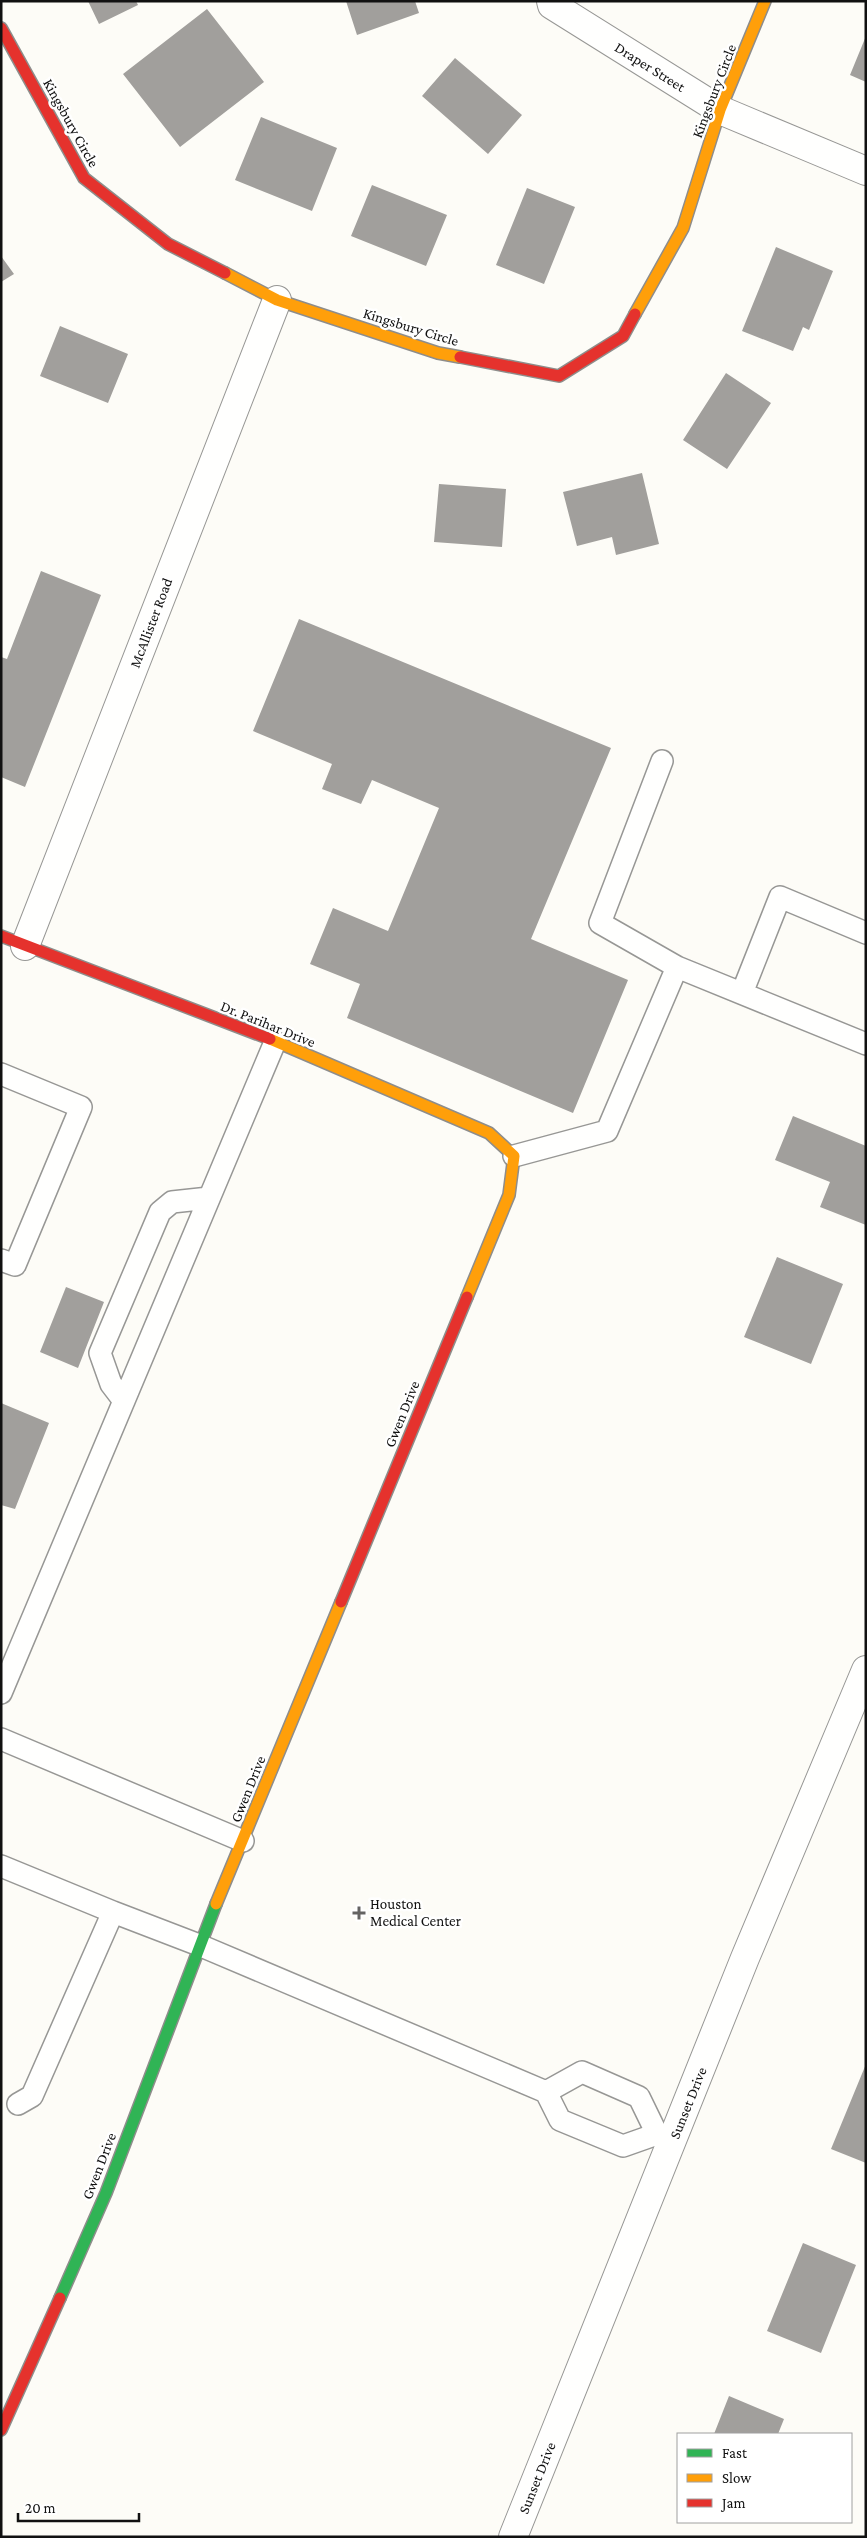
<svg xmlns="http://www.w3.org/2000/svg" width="867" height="2538" font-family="'Crimson Pro',serif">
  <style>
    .building { fill: #a19f9c }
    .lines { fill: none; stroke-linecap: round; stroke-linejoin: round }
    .lane-casing { stroke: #979795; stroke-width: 24 }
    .street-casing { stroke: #979795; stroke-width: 30 }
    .fast-casing { stroke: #8e8d8b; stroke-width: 14 }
    .slow-casing { stroke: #8e8d8b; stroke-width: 14 }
    .jam-casing { stroke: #8e8d8b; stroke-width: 14 }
    .lane { stroke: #fffffe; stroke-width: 21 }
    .street { stroke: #fffffe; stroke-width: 28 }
    .fast { stroke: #30b455; stroke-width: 11 }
    .slow { stroke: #ff9f0a; stroke-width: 11 }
    .jam { stroke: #e5322d; stroke-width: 11 }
    .poi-dot { fill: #646362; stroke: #fff; stroke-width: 2 }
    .labels { text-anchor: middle; stroke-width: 5; stroke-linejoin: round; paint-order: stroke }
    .street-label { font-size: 15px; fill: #111; stroke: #fff }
    .poi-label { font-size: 15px; fill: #111; stroke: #fff; text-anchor: start }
  </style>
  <rect width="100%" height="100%" fill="#fdfcf7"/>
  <path class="building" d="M88,1H136L138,5L99,24Z
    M346,1H415L419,13L357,35Z
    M207,9L264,82L180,147L123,74Z
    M866,36V82L850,75Z
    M455,58L522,115L488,154L422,96Z
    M261,117L337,148L312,211L235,180Z
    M372,185L447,215L426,266L351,236Z
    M527,188L575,207L544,284L496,265Z
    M776,247L833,271L809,330L803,327L793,351L742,331Z
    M1,256L14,274L1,282Z
    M60,326L128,354L108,403L40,376Z
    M726,373L771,403L727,469L683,440Z
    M642,473L659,544L616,555L612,537L577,546L563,492Z
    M439,484L506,489L502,547L434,542Z
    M41,571L101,595L25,787L1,777V657L7,659Z
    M299,619L611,748L531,939L628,980L573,1113L347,1018L360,984L310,964L333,908L388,931L439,808L372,780L361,804L322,789L332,764L253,731Z
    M793,1116L866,1146V1225L820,1207L830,1182L775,1160Z
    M777,1257L843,1284L811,1364L744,1337Z
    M66,1287L104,1302L78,1368L40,1352Z
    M1,1403L49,1423L15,1509L1,1505Z
    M866,2064V2163L831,2149Z
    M803,2243L856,2265L821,2353L767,2331Z
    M729,2396L784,2419L778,2434H714Z"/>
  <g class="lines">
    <g class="lane-casing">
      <path id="lane" d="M662,761L600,923L677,967
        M742,993L780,897L866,933
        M1,1074L81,1107L15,1265L1,1260
        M514,1156L607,1131L677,967L866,1044
        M124,1401L111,1384L100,1353L160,1212L172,1202L209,1198
        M1,1693L275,1042
        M1,1739L243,1841
        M1,1866L113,1912
        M546,2092L582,2072L639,2097L657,2134L669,2139
        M18,2104L32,2096L113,1912L199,1945L546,2092L560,2120L623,2146L657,2134"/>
    </g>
    <g class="street-casing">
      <path id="street" d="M551,1L552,5L720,110L866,171
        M25,946L277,300
        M513,2537L745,1958L866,1670"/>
    </g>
    <g class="fast-casing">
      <path id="fast" d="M60,2298L106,2193L216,1904"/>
    </g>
    <g class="slow-casing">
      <path id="slow" d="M225,273L277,300L438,353L460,357
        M635,314L683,228L720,110L765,1
        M270,1039L489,1133L514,1156L509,1195L467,1297
        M216,1904L341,1602"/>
    </g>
    <g class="jam-casing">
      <path id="jam" d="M1,28L84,178L168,244L225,273
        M460,357L559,376L623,336L635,314
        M1,936L270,1039
        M341,1602L467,1297
        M1,2430L60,2298"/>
    </g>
    <use href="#lane" class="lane"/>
    <use href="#street" class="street"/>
    <use href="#fast" class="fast"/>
    <use href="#slow" class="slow"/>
    <use href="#jam" class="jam"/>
  </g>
  <path class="poi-dot" d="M356.5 1905.5h5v5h5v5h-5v5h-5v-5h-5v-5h5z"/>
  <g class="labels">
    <g class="street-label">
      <text transform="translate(650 67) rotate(32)" y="5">Draper Street</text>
      <text transform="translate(714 91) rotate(-69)" y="5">Kingsbury Circle</text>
      <text transform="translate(71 123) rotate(61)" y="5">Kingsbury Circle</text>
      <text transform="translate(411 327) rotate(17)" y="5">Kingsbury Circle</text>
      <text transform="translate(151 623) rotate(-69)" y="5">McAllister Road</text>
      <text transform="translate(268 1024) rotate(22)" y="5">Dr. Parihar Drive</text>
      <text transform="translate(402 1414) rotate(-68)" y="5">Gwen Drive</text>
      <text transform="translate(248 1789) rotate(-68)" y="5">Gwen Drive</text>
      <text transform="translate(688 2103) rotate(-68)" y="5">Sunset Drive</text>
      <text transform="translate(99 2166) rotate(-69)" y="5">Gwen Drive</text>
      <text transform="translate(537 2478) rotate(-68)" y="5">Sunset Drive</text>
    </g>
    <g class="poi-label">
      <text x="370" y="1909">Houston<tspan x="370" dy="17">Medical Center</tspan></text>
    </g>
  </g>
  <rect width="867" height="2538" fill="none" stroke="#111111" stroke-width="5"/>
  <rect x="677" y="2433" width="175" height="90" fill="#ffffff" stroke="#a0a0a0"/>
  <rect x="687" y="2449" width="25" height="8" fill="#30b455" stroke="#a0a0a0"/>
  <text x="722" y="2458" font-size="15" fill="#111111">Fast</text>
  <rect x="687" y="2474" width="25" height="8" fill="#ff9f0a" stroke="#a0a0a0"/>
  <text x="722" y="2483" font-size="15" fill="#111111">Slow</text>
  <rect x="687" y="2499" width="25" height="8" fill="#e5322d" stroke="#a0a0a0"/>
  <text x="722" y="2508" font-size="15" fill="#111111">Jam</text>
  <path d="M18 2513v8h121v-8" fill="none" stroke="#111111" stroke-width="2.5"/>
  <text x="25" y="2513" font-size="15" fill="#111111" stroke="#ffffff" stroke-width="4" paint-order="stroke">20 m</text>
</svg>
